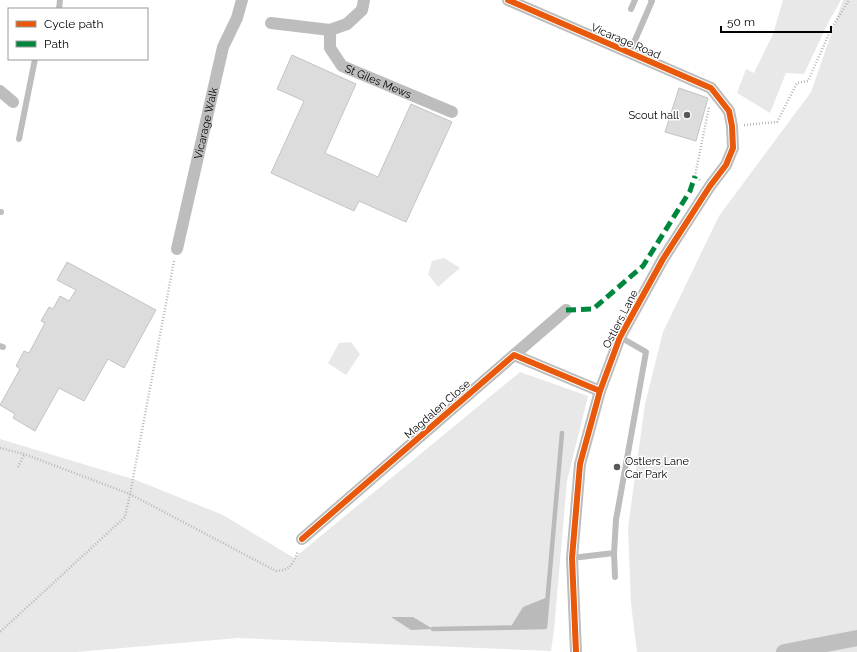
<svg xmlns="http://www.w3.org/2000/svg" width="857" height="652" font-family="Raleway,sans-serif">
  <style>
    .green { fill: #e8e8e8 }
    .water { fill: #bababa }
    .lines { fill: none; stroke-linecap: round; stroke-linejoin: round }
    .stream { stroke: #bababa; stroke-width: 4.5 }
    .building { fill: #dcdcdc; stroke: #c4c4c4 }
    .path { stroke: #b8b8b8; stroke-width: 2.5; stroke-dasharray: 1 2; stroke-linecap: butt }
    .lane { stroke: #bdbdbd; stroke-width: 6 }
    .street { stroke: #bdbdbd; stroke-width: 12 }
    .secondary { stroke: #bfbfbf; stroke-width: 16 }
    .quiet { stroke: #00873e; stroke-width: 5; stroke-dasharray: 10 5; stroke-linecap: butt }
    .cycleway-casing { stroke: #fff; stroke-width: 8 }
    .cycleway { stroke: #e8590c; stroke-width: 6 }
    .poi-dot { fill: #595959; stroke: #fff; stroke-width: 1.5 }
    .labels { text-anchor: middle; stroke-width: 3; stroke-linejoin: round; paint-order: stroke }
    .street-label { font-size: 11px; fill: #000; stroke: #fff }
    .poi-label { font-size: 11px; fill: #000; stroke: #fff; text-anchor: end }
  </style>
  <rect width="100%" height="100%" fill="#fff"/>
  <path class="green" d="M783,0H841L828,23L804,74L786,73L770,113L737,93L746,69L754,73L773,34Z
    M843,0H857V652H637L631,604L628,528L645,404L663,332L719,216L811,92Z
    M444,258L460,268L438,287L428,274L432,261Z
    M351,342L360,354L346,375L328,363L339,343Z
    M520,372L588,396L567,481L554,630L551,651L238,638L76,652H0V439L136,480L223,515L294,558Z"/>
  <path class="water" d="M548,597L545,627L510,628L523,607Z
    M391,617H413L433,629L411,630Z"/>
  <g class="lines">
    <path class="stream" d="M433,629L545,627L562,433"/>
  </g>
  <path class="building" d="M292,55L356,84L325,153L378,177L411,104L452,122L406,222L359,201L354,211L271,173L304,101L277,89Z
    M679,88L708,98L696,141L665,132Z
    M67,262L156,310L124,368L108,359L84,401L59,388L35,431L13,418L15,414L0,405L20,369L16,366L24,351L29,353L45,323L41,321L49,307L53,309L60,296L69,301L76,290L57,280Z"/>
  <g class="lines">
    <path class="path" d="M744,125L777,122L797,83L808,81L832,27L849,0
      M700,180L695,176L709,107
      M174,261L130,494L276,571C291,570 293,564 298,551
      M0,448L24,454L130,494L125,517L0,632
      M18,467L24,455"/>
    <path class="lane" d="M59,9L60,0
      M631,9L635,0
      M629,54L652,1L651,0
      M19,139L35,59
      M0,212H1
      M0,346L3,347
      M572,558L614,553
      M615,577L614,553L616,520L646,352L620,337"/>
    <g class="street">
      <path d="M508,0L711,88L729,111L732,126L733,148L726,165L710,186L663,259L620,337L600,391L580,464L572,558L576,652"/>
      <path d="M271,23L330,30L347,24L362,10L364,0"/>
      <path id="s1" d="M330,30V48L342,66L452,112"/>
      <path d="M0,91L13,102"/>
      <path id="s2" d="M177,249L223,47L237,18L242,0"/>
      <path d="M514,355L566,310"/>
      <path d="M302,539L514,355L600,391"/>
    </g>
    <path class="secondary" d="M784,652L857,638"/>
    <path class="quiet" d="M566,310L593,309L643,266L690,191L695,176"/>
    <g class="cycleway-casing">
      <path id="cycleway" d="M508,0L711,88L729,111L732,126L733,148L726,165L710,186L663,259L620,337L600,391L580,464L572,558L576,652
        M302,539L514,355L600,391"/>
    </g>
    <use href="#cycleway" class="cycleway"/>
  </g>
  <g class="poi-dot">
    <circle cx="687" cy="115" r="4"/>
    <circle cx="617" cy="467" r="4"/>
  </g>
  <g class="labels">
    <g class="street-label">
      <text transform="translate(626 41) rotate(23)" y="4">Vicarage Road</text>
      <text dy="4" stroke="none"><textPath href="#s1" startOffset="79">St Giles Mews</textPath></text>
      <text dy="4" stroke="none"><textPath href="#s2" startOffset="129">Vicarage Walk</textPath></text>
      <text transform="translate(620 319) rotate(-63)" y="4">Ostlers Lane</text>
      <text transform="translate(437 409) rotate(-41)" y="4">Magdalen Close</text>
    </g>
    <g class="poi-label">
      <text x="679" y="119">Scout hall</text>
      <text x="625" y="465" text-anchor="start">Ostlers Lane<tspan x="625" dy="13">Car Park</tspan></text>
    </g>
  </g>
  <rect x="8" y="8" width="140" height="52" fill="#ffffff" stroke="#999999"/>
  <rect x="16" y="21" width="20" height="6" fill="#e8590c" stroke="#999999"/>
  <text x="44" y="28" font-size="12" fill="#000000">Cycle path</text>
  <rect x="16" y="41" width="20" height="6" fill="#00873e" stroke="#999999"/>
  <text x="44" y="48" font-size="12" fill="#000000">Path</text>
  <path d="M721 26v6h110v-6" fill="none" stroke="#000000" stroke-width="2"/>
  <text x="727" y="26" font-size="12" fill="#000000" stroke="#ffffff" stroke-width="3" paint-order="stroke">50 m</text>
</svg>
